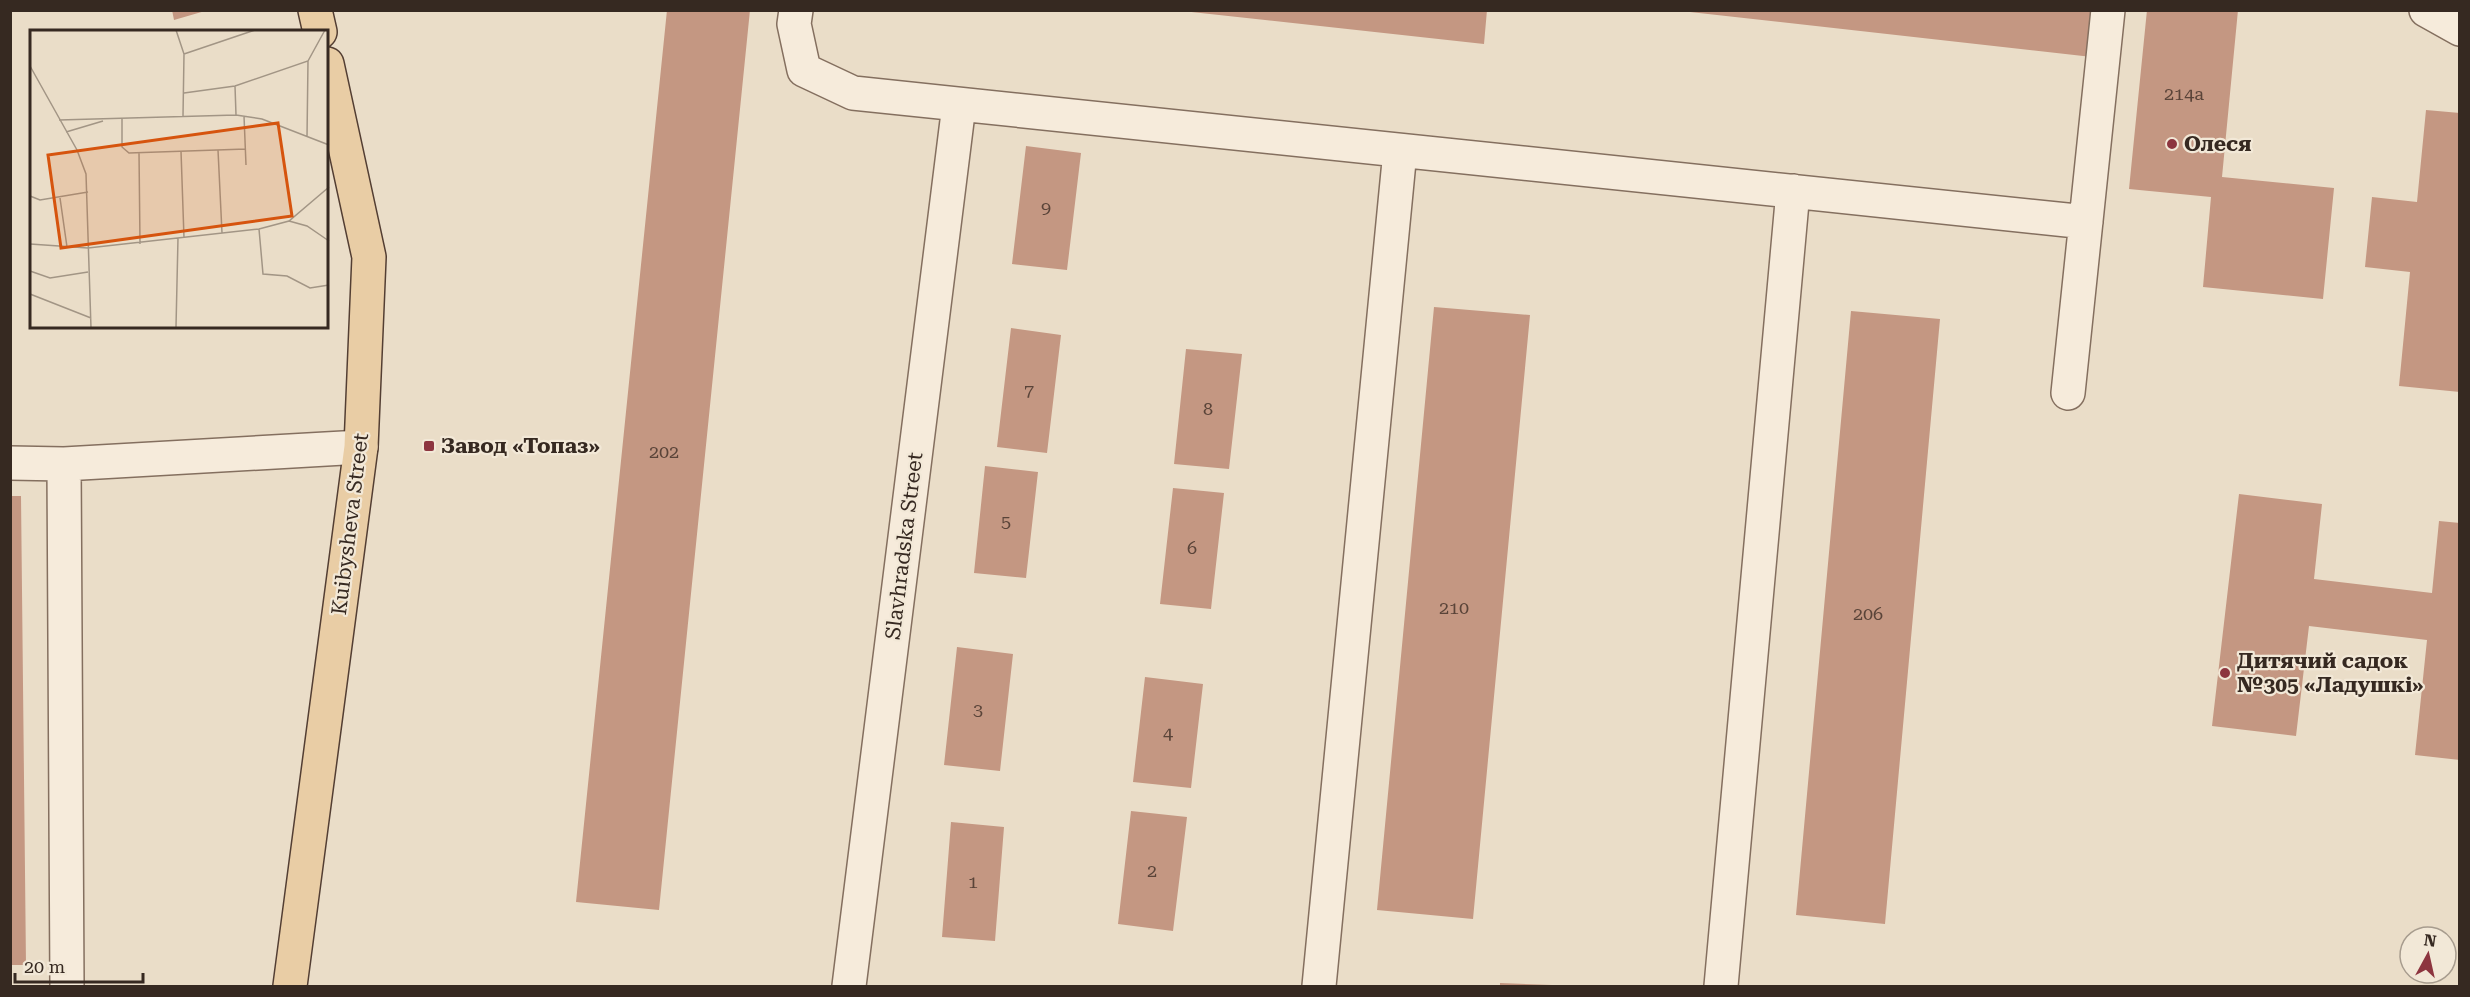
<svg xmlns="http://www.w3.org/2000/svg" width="2470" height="997" font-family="'Roboto Serif',serif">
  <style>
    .building { fill: #c49782 }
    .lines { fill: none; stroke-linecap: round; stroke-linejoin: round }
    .minor-casing { stroke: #846f5f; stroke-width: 36 }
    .major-casing { stroke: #533e33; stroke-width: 36 }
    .minor { stroke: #f6ebdb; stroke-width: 33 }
    .major { stroke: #e9cda5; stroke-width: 33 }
    .poi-dot { fill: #8d353f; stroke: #f2e8d7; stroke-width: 2 }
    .labels { text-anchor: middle; stroke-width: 4.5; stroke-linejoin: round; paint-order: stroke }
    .number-label { font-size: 18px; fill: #5a4439 }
    .poi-label { font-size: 21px; font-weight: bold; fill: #362921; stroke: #f2e8d7; text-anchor: start }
    .street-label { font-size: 21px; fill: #362921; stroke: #f2e8d7 }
    .inset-road { fill: none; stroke: #a29585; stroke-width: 1.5 }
    .view { fill: #d6540e; fill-opacity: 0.15; stroke: #d6540e; stroke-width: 3 }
    .inset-edge { fill: none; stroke: #362921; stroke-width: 3 }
  </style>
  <rect width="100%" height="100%" fill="#eaddc8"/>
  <path class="building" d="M172,10H205V11L174,20Z
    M667,10H750L659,910L576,902Z
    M1173,10H1487L1484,44Z
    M1672,10H2097L2092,57Z
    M2147,10H2238L2222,177L2334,188L2323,299L2203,287L2211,197L2129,189Z
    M2426,110L2460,113V392L2399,386L2410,272L2365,267L2372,197L2417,202Z
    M1026,146L1081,153L1067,270L1012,264Z
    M1434,307L1530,315L1473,919L1377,910Z
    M1851,311L1940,319L1885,924L1796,915Z
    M1011,328L1061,335L1047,453L997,447Z
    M1186,349L1242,354L1229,469L1174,464Z
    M985,466L1038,472L1026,578L974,573Z
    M1173,488L1224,493L1211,609L1160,604Z
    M2239,494L2322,504L2314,579L2432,593L2439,521L2460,523V760L2415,755L2427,640L2309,626L2296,736L2212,726Z
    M10,496H21L26,965H10Z
    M957,647L1013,654L1000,771L944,765Z
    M1145,677L1203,684L1191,788L1133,782Z
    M1131,811L1187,817L1173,931L1118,924Z
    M951,822L1004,827L995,941L942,937Z
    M1500,983L1552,985V986H1500Z"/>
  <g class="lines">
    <g class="minor-casing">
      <path id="minor" d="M796,10L794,24L804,70L853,93L2086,222
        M2426,10L2460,29
        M2068,393L2108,10
        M10,463L64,464L361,447
        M64,464L67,986
        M849,986L959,105
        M1319,986L1400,151
        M1721,986L1793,191"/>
    </g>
    <g class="major-casing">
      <path id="major" d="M315,10L320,32
        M290,986L361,447L369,257L327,64"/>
    </g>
    <use href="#minor" class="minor"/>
    <use href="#major" class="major"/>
  </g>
  <g class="poi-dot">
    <circle cx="2172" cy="144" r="6"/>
    <rect x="423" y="440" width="12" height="12" rx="3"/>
    <circle cx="2225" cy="673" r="6"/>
  </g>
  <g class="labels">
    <g class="number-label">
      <text x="2184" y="100">214а</text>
      <text x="1046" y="214">9</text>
      <text x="1029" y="397">7</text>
      <text x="1208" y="415">8</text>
      <text x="664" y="458">202</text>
      <text x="1006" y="528">5</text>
      <text x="1192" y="554">6</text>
      <text x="1454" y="614">210</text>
      <text x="1868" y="620">206</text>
      <text x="978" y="716">3</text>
      <text x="1168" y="739">4</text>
      <text x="1152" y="877">2</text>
      <text x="973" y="888">1</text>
    </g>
    <g class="poi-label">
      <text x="2184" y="151">Олеся</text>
      <text x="441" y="453">Завод «Топаз»</text>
      <text x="2237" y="668">Дитячий садок<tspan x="2237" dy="24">№305 «Ладушкі»</tspan></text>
    </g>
    <g class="street-label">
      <text transform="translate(350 524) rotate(-83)" y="7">Kuibysheva Street</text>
      <text transform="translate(904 546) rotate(-83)" y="7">Slavhradska Street</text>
    </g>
  </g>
  <g transform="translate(30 30)">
    <rect width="298" height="298" fill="#eaddc8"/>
    <path class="inset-road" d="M146,0L154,24L153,86M154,24L225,0M0,36L47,120L56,144L61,298M205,56L206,85M154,63L205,56L278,31L295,0M214,86L216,135M92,89V117L99,123L216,119M29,90L206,85L232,89L299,115M36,102L73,91M277,107L278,31M188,120L192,203M151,121L154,208M109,122L110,214M0,166L10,170L58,162M30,168L37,217M259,191L277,196L299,211M229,199L233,244L257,246L280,258L299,255M0,214L58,218L229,199L259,191L299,157M0,241L20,248L58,242M0,264L61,288M146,297L148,208"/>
    <path class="view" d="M248,93L262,186L31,218L18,125Z"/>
    <rect width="298" height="298" class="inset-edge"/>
  </g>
  <rect width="2470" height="997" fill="none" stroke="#362921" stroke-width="24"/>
  <g transform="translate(2428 955) rotate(8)"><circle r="28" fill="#f2e8d7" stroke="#a79c8e" stroke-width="1.5"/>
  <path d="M0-4.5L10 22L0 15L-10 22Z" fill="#8d353f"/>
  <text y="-9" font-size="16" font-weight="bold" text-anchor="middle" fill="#362921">N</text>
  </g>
  <path d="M15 973v9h128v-9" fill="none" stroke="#362921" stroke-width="3"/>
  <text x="24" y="973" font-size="18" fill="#362921" stroke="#f2e8d7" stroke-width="4.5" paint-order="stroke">20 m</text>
</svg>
